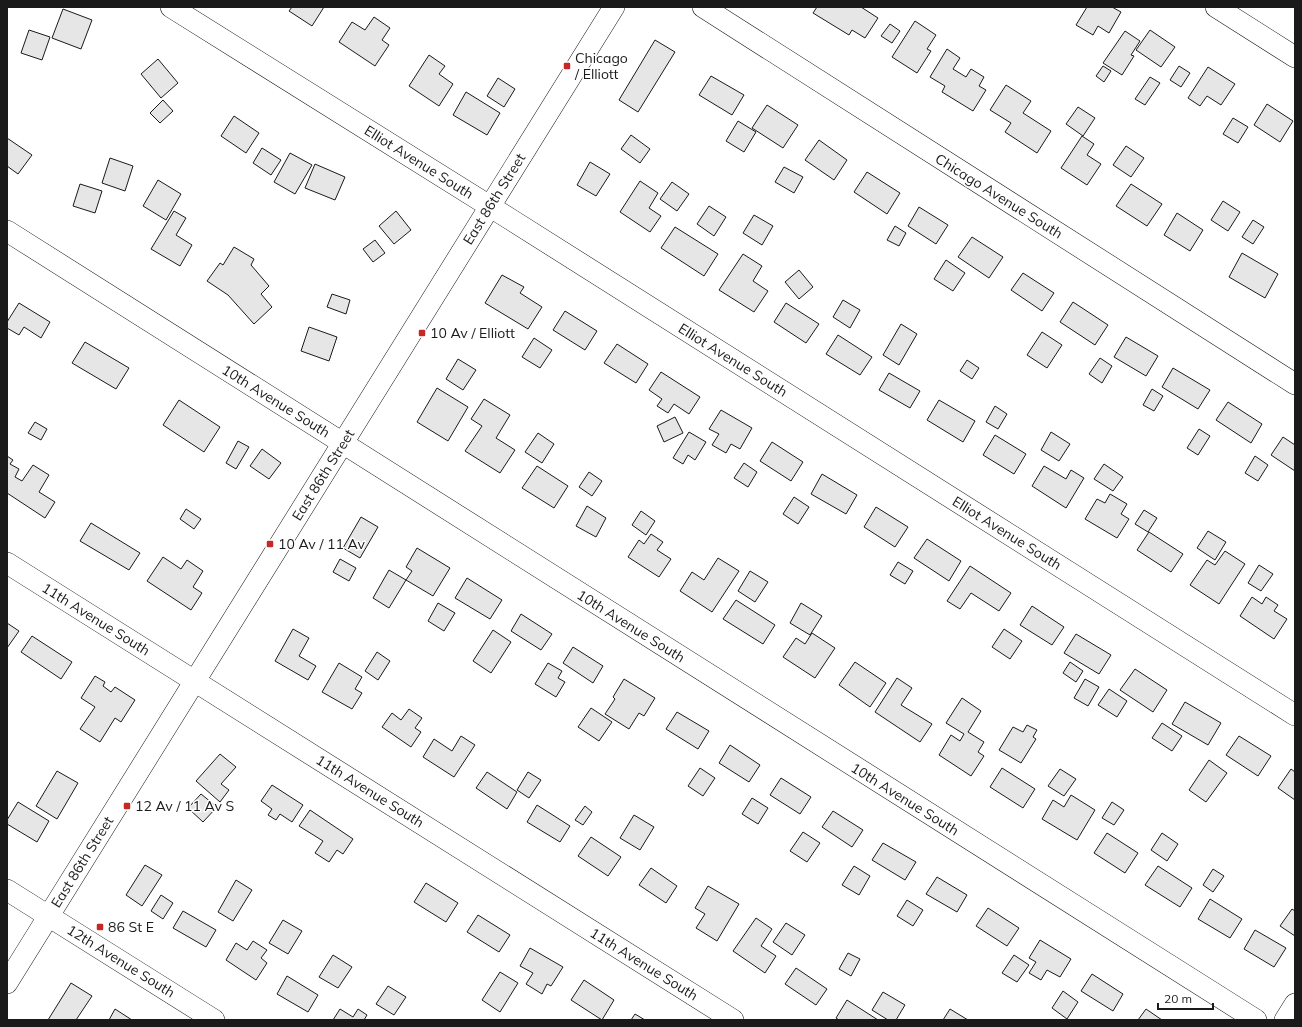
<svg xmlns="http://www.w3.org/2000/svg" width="1302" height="1027" font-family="Mulish,sans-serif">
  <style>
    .building { fill: #e6e6e6; stroke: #1a1a1a }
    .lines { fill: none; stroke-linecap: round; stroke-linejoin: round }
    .minor-casing { stroke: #1a1a1a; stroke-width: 22 }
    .minor { stroke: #fff; stroke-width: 21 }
    .poi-dot { fill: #c62828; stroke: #fff; stroke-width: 1.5 }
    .labels { text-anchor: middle; stroke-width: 3; stroke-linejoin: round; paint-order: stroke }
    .poi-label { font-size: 14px; fill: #1a1a1a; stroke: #fff; text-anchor: start }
    .street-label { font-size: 14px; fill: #1a1a1a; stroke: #fff }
  </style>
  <rect width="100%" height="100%" fill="#fff"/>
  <path class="building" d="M292,7H324L312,26L289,11Z
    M817,7H861L878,18L865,38L852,30L849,35L813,13Z
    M1087,7H1112L1121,12L1109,33L1098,26L1093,35L1076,25Z
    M63,9L92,20L81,49L52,38Z
    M374,17L390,28L382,40L389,45L375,66L339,42L352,22L365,30Z
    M915,21L936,35L927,49L931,51L917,73L892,57Z
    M890,24L900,31L892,43L881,36Z
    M29,30L50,37L42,60L21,53Z
    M1150,30L1175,47L1161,67L1136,50Z
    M1125,31L1140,41L1131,55L1134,56L1122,75L1103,63Z
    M655,40L675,52L638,112L619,100Z
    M947,49L960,58L953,69L966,77L971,69L984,77L979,86L986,90L973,111L942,92L945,86L930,77Z
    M429,55L445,66L439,74L453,84L439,106L409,86Z
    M158,59L178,83L161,98L141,74Z
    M1103,66L1111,71L1104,82L1096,76Z
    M1179,66L1190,73L1181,87L1170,80Z
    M1208,67L1235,84L1221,105L1207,96L1200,106L1188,98Z
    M711,76L744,95L732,115L699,95Z
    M1150,77L1160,83L1145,105L1135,99Z
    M498,78L515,89L504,107L487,96Z
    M1006,85L1031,101L1023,113L1051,131L1037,153L1005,132L1011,123L990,110Z
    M466,92L500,113L487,135L453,115Z
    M163,100L173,111L160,123L150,113Z
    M1267,104L1293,121L1280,142L1254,125Z
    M767,105L798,125L783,148L752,128Z
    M1078,107L1095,118L1083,136L1066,124Z
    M234,116L259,133L246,153L221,136Z
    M1233,118L1248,127L1238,143L1223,134Z
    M738,121L756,132L744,152L726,141Z
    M631,135L650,149L640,163L621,149Z
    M1082,136L1094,144L1087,155L1101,164L1087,185L1061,168Z
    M7,138L32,155L18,174L7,166Z
    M819,140L847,160L834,180L805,160Z
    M1126,146L1144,158L1131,177L1113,165Z
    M262,148L281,160L271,175L253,163Z
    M290,153L312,165L295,194L274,182Z
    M110,158L133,166L125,191L102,183Z
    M590,162L610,174L596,196L577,185Z
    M315,164L345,177L335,200L305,188Z
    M784,167L803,177L794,193L775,182Z
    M867,172L900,193L887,214L854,192Z
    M158,180L181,194L166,220L143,206Z
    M640,181L658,193L649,208L661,216L650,232L620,212Z
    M672,182L689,194L677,211L660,199Z
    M80,184L102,191L95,213L73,206Z
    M1131,184L1162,204L1147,226L1116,206Z
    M1223,201L1240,212L1228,231L1211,220Z
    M709,206L726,217L714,236L697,224Z
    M919,207L948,225L936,244L908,226Z
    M174,211L186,218L176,235L192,245L180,266L151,249Z
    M396,211L411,230L394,244L379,226Z
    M1177,213L1203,230L1190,251L1164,235Z
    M754,215L773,226L762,245L743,233Z
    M1253,220L1264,227L1253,244L1242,237Z
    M895,226L906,233L899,246L887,240Z
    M675,227L718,254L704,276L661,248Z
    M972,237L1003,257L989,278L958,257Z
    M375,240L385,253L373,262L363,249Z
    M234,247L254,259L251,265L269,286L261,294L272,307L254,324L228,295L207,281L220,263L223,265Z
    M1242,253L1278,274L1265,298L1229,277Z
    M743,254L762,266L753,281L768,291L754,312L719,290Z
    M946,260L965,273L953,291L934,279Z
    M799,270L813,287L799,299L785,282Z
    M1023,273L1054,293L1042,311L1011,290Z
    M502,275L524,287L520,293L542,307L528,329L485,303Z
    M332,294L350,300L346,314L327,307Z
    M843,300L860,310L850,328L833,317Z
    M1073,302L1108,325L1095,345L1060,322Z
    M19,303L50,322L41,338L24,327L19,335L7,328V322Z
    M786,303L819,324L806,343L774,322Z
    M565,311L597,331L585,350L553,330Z
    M901,324L917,334L899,365L883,355Z
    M309,327L337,337L329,361L301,351Z
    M1042,332L1062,345L1047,368L1027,355Z
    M838,335L872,357L860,375L826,354Z
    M1126,337L1158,356L1146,376L1114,357Z
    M534,338L552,350L540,368L522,357Z
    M85,342L129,368L116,389L72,363Z
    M617,344L648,364L636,383L604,363Z
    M1100,358L1112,366L1102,383L1089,374Z
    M458,359L476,370L463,390L446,379Z
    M967,360L979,368L972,379L960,371Z
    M1173,368L1210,390L1198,409L1162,387Z
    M661,372L700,397L689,414L674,404L668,413L657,406L662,399L649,390Z
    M889,373L920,391L910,408L879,390Z
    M437,388L468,407L448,441L417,422Z
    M1152,389L1163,396L1154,411L1143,405Z
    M484,399L510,415L496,438L515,450L500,473L465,451L482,426L471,419Z
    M179,400L220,427L204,452L163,425Z
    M939,400L975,421L963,442L927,420Z
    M1228,402L1262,424L1251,443L1216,420Z
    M995,406L1007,414L998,429L986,422Z
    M721,410L752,428L740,449L731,444L726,453L712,445L719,434L709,429Z
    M675,417L683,433L664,442L657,426Z
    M35,422L47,429L41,440L28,433Z
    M1199,429L1210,436L1198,455L1187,448Z
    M689,432L706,442L695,460L688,455L683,464L673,458Z
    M1051,432L1070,444L1059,461L1041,450Z
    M538,433L554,444L542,463L525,452Z
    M995,435L1026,454L1014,474L983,455Z
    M1283,437L1295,445V471L1271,455Z
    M238,441L249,447L236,469L226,463Z
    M772,442L803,462L791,481L760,461Z
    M262,449L281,463L269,479L250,466Z
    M7,456L13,460L10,464L19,469L15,477L22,481L33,465L49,475L39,492L55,502L45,518L7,493Z
    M1255,456L1268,465L1258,481L1245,473Z
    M744,463L757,472L748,487L734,478Z
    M1104,464L1123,477L1113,491L1094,479Z
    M537,466L568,486L554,508L522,488Z
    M1044,466L1066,479L1071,470L1084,478L1066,508L1032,486Z
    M589,472L602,481L592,496L579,487Z
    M822,474L857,495L846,514L811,494Z
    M1110,494L1127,504L1121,514L1129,519L1117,538L1085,519L1097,499L1105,503Z
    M794,497L809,507L798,524L783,514Z
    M587,506L606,518L596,537L576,526Z
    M876,507L908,527L895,547L864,527Z
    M186,509L201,519L194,529L180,519Z
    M1144,510L1157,518L1148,532L1135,524Z
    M641,511L655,521L646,535L632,525Z
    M361,517L378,527L360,558L343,548Z
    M91,523L140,553L129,570L80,541Z
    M1208,531L1226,542L1215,560L1197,548Z
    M1149,532L1183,554L1171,572L1137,550Z
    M651,534L663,542L657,550L671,559L659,577L628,557L639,540L644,544Z
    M927,539L961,561L949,581L914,558Z
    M417,548L450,568L433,596L406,580L412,571L406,567Z
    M1225,551L1245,564L1219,604L1190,585L1207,560L1215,565Z
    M163,557L181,569L187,560L203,571L193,587L202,593L191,610L147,581Z
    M718,558L739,571L712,612L680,591L692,572L704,580Z
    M340,559L356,568L349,581L333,572Z
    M898,562L913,571L905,584L890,575Z
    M1259,565L1273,574L1261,591L1248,583Z
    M970,566L1011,593L999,611L971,593L960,609L947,601Z
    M389,570L406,580L389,608L373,598Z
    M750,571L768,582L755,602L738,591Z
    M467,578L502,600L490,619L455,598Z
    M1252,597L1262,604L1266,597L1278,605L1274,611L1287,619L1274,639L1240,616Z
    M736,600L775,625L763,644L723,619Z
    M438,603L455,613L444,631L428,621Z
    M801,603L822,616L810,635L790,623Z
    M1032,606L1064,627L1052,645L1020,625Z
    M521,614L552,634L541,650L511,631Z
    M7,623L19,631L7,648Z
    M293,629L309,638L299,656L316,666L308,680L275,661Z
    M1004,629L1022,641L1010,659L992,647Z
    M493,630L511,642L491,673L473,661Z
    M812,633L835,648L815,678L783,657L796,638L805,644Z
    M1076,634L1111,655L1099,674L1064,653Z
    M32,636L72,662L61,679L21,652Z
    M573,647L603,666L593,683L563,663Z
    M377,652L390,661L378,680L365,671Z
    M855,662L886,683L870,707L839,685Z
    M1070,662L1083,671L1076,682L1063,673Z
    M339,663L362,677L355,689L362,693L352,709L322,692Z
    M548,663L562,671L558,678L565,682L556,697L535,684Z
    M1135,669L1167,690L1153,712L1120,690Z
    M95,676L105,682L103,686L111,692L115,687L135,700L121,722L115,718L100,742L80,729L95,707L81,698Z
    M897,678L912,688L901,705L932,724L920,742L875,712Z
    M624,679L655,698L644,716L639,713L629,729L605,714L615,699L613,697Z
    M1085,679L1099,687L1088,706L1074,698Z
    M1109,689L1127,701L1117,717L1098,705Z
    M962,698L981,711L968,732L984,742L978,752L984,756L971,776L939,755L951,735L960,741L964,734L946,723Z
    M1185,702L1221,723L1208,745L1172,724Z
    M591,708L612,722L599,741L578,727Z
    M409,709L422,718L415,728L421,732L411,747L382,727L392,713L401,720Z
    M677,712L709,731L698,749L666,729Z
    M1162,723L1182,736L1172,751L1152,738Z
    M1027,725L1037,730L1033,737L1036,739L1021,763L999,750L1013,727L1023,732Z
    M461,736L475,745L454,777L423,757L434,739L452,751Z
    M1239,736L1271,756L1258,776L1226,755Z
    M730,745L760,765L749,782L719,763Z
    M220,754L236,767L221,784L229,790L220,802L196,781Z
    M1209,760L1227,773L1206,802L1189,790Z
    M700,768L715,778L703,796L688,786Z
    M1002,768L1035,789L1023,808L990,787Z
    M1060,769L1076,779L1064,796L1048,786Z
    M1291,769L1295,772V800L1278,788Z
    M57,771L78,783L57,819L36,806Z
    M487,772L517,792L507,809L476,788Z
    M528,772L541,780L529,798L517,790Z
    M781,778L811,797L800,814L770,795Z
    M272,785L303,805L292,822L280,814L276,820L268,815L272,809L261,801Z
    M201,794L217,807L203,822L188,808Z
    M1071,795L1095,810L1077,840L1042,819L1053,800L1064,807Z
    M752,798L768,808L758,824L742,814Z
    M18,802L49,821L37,842L7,824V820Z
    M1112,802L1124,810L1114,825L1102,818Z
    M537,805L570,826L560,842L527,822Z
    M585,806L592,812L583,825L575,820Z
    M310,810L353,839L343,854L337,850L329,862L315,853L323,841L299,826Z
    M833,811L863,830L852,847L822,827Z
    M634,815L654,827L640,850L620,838Z
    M803,832L820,843L807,862L790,851Z
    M1107,833L1138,853L1125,873L1094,853Z
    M1162,833L1178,844L1167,861L1151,850Z
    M591,837L621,857L608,876L578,856Z
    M883,843L916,862L905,880L872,860Z
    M145,865L162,875L142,906L126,895Z
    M854,866L870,876L859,895L842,885Z
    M1158,866L1192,888L1180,907L1145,885Z
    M651,868L677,886L666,903L639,885Z
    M1213,869L1224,876L1213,892L1203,885Z
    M937,877L967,895L957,912L926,894Z
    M236,880L252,890L233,921L218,912Z
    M426,883L458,903L446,922L414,902Z
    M708,886L739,904L717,941L696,928L705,914L695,908Z
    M161,895L173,903L163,919L151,911Z
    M1210,899L1242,919L1230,938L1198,919Z
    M907,900L923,910L913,926L897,916Z
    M988,908L1019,928L1007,946L976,926Z
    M1292,909L1295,911V936L1280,926Z
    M183,911L216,930L206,947L173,928Z
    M478,915L510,935L499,952L467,932Z
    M756,918L772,929L761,946L776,956L765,973L733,951Z
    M283,920L302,931L288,954L269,943Z
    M786,923L805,935L792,955L773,942Z
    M1255,930L1286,948L1274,967L1244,949Z
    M1040,940L1071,959L1060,977L1047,970L1041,980L1029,973L1036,962L1029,958Z
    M253,941L267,950L261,958L267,963L256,980L226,960L236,943L247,950Z
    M530,948L563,967L551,986L547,984L542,994L526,984L533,973L520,966Z
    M848,953L860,959L851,976L839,969Z
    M333,955L352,967L338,988L319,977Z
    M1014,955L1029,965L1017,982L1002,973Z
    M796,968L827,989L816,1005L785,984Z
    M500,972L518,983L500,1012L482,1000Z
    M1092,974L1123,994L1113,1011L1081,991Z
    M287,976L318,995L308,1012L277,994Z
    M584,980L614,1000L602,1020L571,1000Z
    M71,983L92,996L76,1020H48Z
    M388,986L406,997L394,1015L376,1004Z
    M1063,991L1078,1002L1067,1019L1052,1008Z
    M883,992L905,1005L896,1020H888L872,1010Z
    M847,1000L878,1020H839L836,1018Z
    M115,1009L132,1020H109Z
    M340,1009L353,1017L358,1009L367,1015L364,1020H333Z
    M950,1009L968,1020H943Z
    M1146,1009L1162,1020H1138Z
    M635,1014L645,1020H631Z"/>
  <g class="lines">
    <g class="minor-casing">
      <path id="minor" d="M171,7L510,219L1295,715
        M703,7L1295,384
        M1216,7L1295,57
        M7,231L1256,1020
        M7,563L733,1020
        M7,890L214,1020
        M7,983L614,7
        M1285,1020L1295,1004"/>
    </g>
    <use href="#minor" class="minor"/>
  </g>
  <g class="poi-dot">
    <rect x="563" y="62" width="8" height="8" rx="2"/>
    <rect x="418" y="329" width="8" height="8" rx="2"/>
    <rect x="266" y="540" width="8" height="8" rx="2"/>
    <rect x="123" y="802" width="8" height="8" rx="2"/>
    <rect x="96" y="923" width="8" height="8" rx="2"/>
  </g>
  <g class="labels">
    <g class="poi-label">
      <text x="575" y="63">Chicago<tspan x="575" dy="16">/ Elliott</tspan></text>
      <text x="430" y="338">10 Av / Elliott</text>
      <text x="278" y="549">10 Av / 11 Av</text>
      <text x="135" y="811">12 Av / 11 Av S</text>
      <text x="108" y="932">86 St E</text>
    </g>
    <g class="street-label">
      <text transform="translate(419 162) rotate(32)" y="5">Elliot Avenue South</text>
      <text transform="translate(999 196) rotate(32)" y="5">Chicago Avenue South</text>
      <text transform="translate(494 199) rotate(-58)" y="5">East 86th Street</text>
      <text transform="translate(733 360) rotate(32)" y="5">Elliot Avenue South</text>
      <text transform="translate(276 401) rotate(32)" y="5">10th Avenue South</text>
      <text transform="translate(323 475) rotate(-58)" y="5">East 86th Street</text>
      <text transform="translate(1007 533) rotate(32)" y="5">Elliot Avenue South</text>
      <text transform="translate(96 619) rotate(32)" y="5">11th Avenue South</text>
      <text transform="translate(631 626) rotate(32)" y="5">10th Avenue South</text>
      <text transform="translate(370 791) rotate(32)" y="5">11th Avenue South</text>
      <text transform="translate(905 799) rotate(32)" y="5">10th Avenue South</text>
      <text transform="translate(82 862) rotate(-58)" y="5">East 86th Street</text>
      <text transform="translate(121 961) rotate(32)" y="5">12th Avenue South</text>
      <text transform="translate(644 964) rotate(32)" y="5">11th Avenue South</text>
    </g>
  </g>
  <rect width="1302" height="1027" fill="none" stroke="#1a1a1a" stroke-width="16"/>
  <path d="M1158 1003v6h55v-6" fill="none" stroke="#1a1a1a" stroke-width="2"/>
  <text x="1164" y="1003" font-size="12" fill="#1a1a1a" stroke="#ffffff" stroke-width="3" paint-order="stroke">20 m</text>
</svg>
